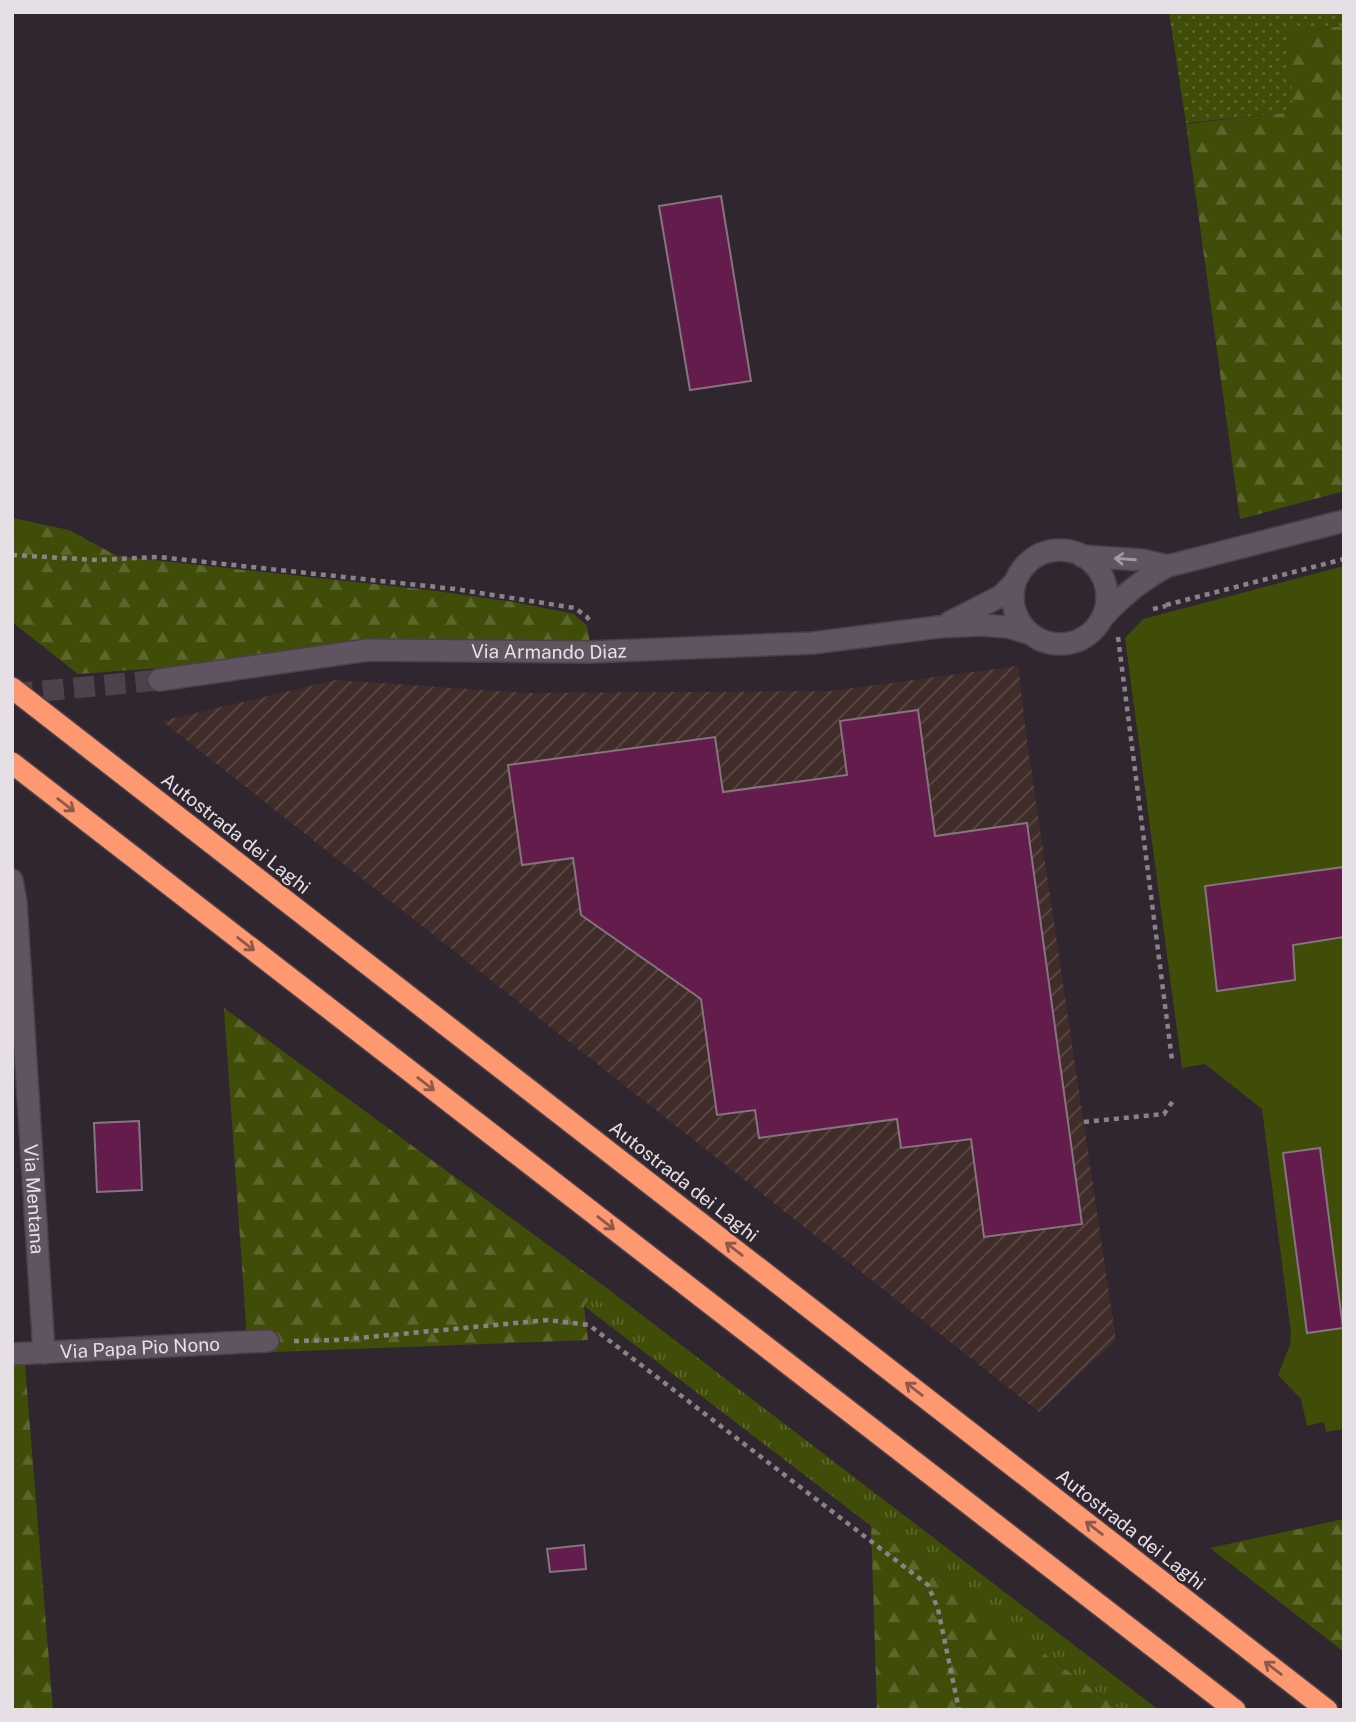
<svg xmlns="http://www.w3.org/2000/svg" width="1356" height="1722" font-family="'Public Sans',sans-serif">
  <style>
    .industrial { fill: url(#industrial-furrows) }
    .grass { fill: url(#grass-tufts) }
    .forest { fill: url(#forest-firs) }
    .garden { fill: url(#garden-dots) }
    .pitch { fill: #404d09 }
    .building { fill: #631c4b; stroke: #85757e; stroke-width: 2 }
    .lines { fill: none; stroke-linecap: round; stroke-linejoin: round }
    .secondary-tunnel { stroke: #4b424b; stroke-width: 21; stroke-dasharray: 21 10; stroke-linecap: butt }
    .street-casing { stroke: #494149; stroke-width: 24 }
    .secondary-casing { stroke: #494149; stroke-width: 24 }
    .highway-casing { stroke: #494149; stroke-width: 24 }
    .path { stroke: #8a828a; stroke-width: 4.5; stroke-dasharray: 5 5; stroke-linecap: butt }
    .street { stroke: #5f5460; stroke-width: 21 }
    .secondary { stroke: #5f5460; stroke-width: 21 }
    .highway { stroke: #fe9870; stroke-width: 21 }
    .oneway { stroke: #a29aa3 }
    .oneway2 { stroke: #8d594d }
    .labels { text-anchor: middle; stroke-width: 5; stroke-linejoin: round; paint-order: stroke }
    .street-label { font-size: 19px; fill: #e6dfe6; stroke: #302630 }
  </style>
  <defs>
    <pattern id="industrial-furrows" width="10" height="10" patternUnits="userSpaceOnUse" patternTransform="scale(1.75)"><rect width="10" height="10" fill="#402c29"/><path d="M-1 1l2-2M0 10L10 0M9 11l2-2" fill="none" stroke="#5c4a48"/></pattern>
    <pattern id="grass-tufts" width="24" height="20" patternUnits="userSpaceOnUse" patternTransform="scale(1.75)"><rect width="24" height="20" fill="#404d09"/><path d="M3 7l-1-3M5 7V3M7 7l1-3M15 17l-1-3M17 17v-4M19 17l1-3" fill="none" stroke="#5c662d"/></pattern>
    <pattern id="forest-firs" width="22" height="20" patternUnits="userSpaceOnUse" patternTransform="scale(1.75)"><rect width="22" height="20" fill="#404d09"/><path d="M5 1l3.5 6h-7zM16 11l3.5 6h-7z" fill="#5c662d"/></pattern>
    <pattern id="garden-dots" width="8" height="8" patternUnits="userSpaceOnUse" patternTransform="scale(1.75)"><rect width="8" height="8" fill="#404d09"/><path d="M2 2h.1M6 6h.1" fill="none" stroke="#5c662d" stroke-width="1.8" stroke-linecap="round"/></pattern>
  </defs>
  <rect width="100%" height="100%" fill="#302630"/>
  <path class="industrial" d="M1018,666L1027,741L1116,1340L1039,1412L162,721L336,680L527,693L830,691Z"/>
  <path class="grass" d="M600,1283L1159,1710H1121L871,1526L584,1306Z"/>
  <path class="forest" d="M1344,26V491L1240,519L1186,124L1292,112L1288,31Z
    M12,518L69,530L117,556L429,590L514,602L574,614L587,626L590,643L307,650L160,668L78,674L12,622Z
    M224,1008L600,1283L584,1306L588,1340L248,1353Z
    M24,1353L53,1710H12V1354Z
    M1344,1519V1652L1210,1548Z
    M871,1526L1121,1710H877Z"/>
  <path class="garden" d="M1169,12H1344V26L1288,31L1293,112L1186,123Z"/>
  <path class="pitch" d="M1344,566V1429L1326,1432L1324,1422L1307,1426L1301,1399L1278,1375L1290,1345L1291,1333L1262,1109L1205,1064L1182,1068L1125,638L1143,619Z"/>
  <path class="building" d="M721,196L751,381L690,390L659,206Z
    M918,710L935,836L1027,823L1082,1224L984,1237L971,1139L901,1148L897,1119L759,1138L755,1110L717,1115L701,999L581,915L573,858L522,865L508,765L715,737L723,792L847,775L840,721Z
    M1344,867V937L1293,945L1295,980L1217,991L1205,886Z
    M139,1121L142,1190L97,1192L94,1123Z
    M1320,1148L1343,1328L1307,1333L1283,1153Z
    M584,1545L586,1569L550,1572L547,1549Z"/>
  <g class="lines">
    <path class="secondary-tunnel" d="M12,694L159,680"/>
    <g class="street-casing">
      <g id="street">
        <path id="s1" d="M12,880L16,903L44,1353"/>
        <path id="s2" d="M12,1354L268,1341"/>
      </g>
    </g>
    <g class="secondary-casing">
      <g id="secondary">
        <circle cx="1060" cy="597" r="47"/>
        <path d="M1082,556L1142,560L1168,566"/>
        <path d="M1104,616C1123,595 1143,579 1168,566L1344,521"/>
        <path d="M950,622L1001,596L1015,582"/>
        <path id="s3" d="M159,680L368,650L589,652L813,643L938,627L980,625L1008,627L1031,634"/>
      </g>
    </g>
    <g class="highway-casing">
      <path id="highway" d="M12,688L1327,1710
        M12,763L1235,1710"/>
    </g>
    <path class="path" d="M12,555L97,560L159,557L455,589L575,608L587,617L592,624
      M1166,605L1344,559
      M1153,609L1166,606
      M1118,637L1172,1060
      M1084,1122L1164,1114L1175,1098
      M294,1341L337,1340L548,1320L589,1325L928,1585L938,1609L959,1710"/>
    <use href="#street" class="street"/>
    <use href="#secondary" class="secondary"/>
    <use href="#highway" class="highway"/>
  </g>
  <defs><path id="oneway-shaft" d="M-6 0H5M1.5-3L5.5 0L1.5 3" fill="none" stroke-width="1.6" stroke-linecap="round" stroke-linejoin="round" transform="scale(1.75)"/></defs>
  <use class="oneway" href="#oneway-shaft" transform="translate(1125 559) rotate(-176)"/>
  <g class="oneway2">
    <use href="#oneway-shaft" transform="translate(66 805) rotate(38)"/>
    <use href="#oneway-shaft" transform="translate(246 944) rotate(38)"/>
    <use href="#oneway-shaft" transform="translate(426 1084) rotate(38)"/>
    <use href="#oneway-shaft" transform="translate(606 1223) rotate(38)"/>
    <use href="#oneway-shaft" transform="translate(734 1249) rotate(-142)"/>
    <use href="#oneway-shaft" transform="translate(914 1389) rotate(-142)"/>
    <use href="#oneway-shaft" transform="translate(1094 1528) rotate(-142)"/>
    <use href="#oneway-shaft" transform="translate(1273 1668) rotate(-142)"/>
  </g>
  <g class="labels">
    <g class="street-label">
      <text dy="7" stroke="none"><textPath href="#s3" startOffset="392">Via Armando Diaz</textPath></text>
      <text transform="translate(236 833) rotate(38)" y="7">Autostrada dei Laghi</text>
      <text transform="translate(684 1181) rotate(38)" y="7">Autostrada dei Laghi</text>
      <text dy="7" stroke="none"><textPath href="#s1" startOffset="320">Via Mentana</textPath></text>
      <text dy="7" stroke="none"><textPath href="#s2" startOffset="128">Via Papa Pio Nono</textPath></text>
      <text transform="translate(1131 1529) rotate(38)" y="7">Autostrada dei Laghi</text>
    </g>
  </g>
  <rect width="1356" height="1722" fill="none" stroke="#e6dfe6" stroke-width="28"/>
</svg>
